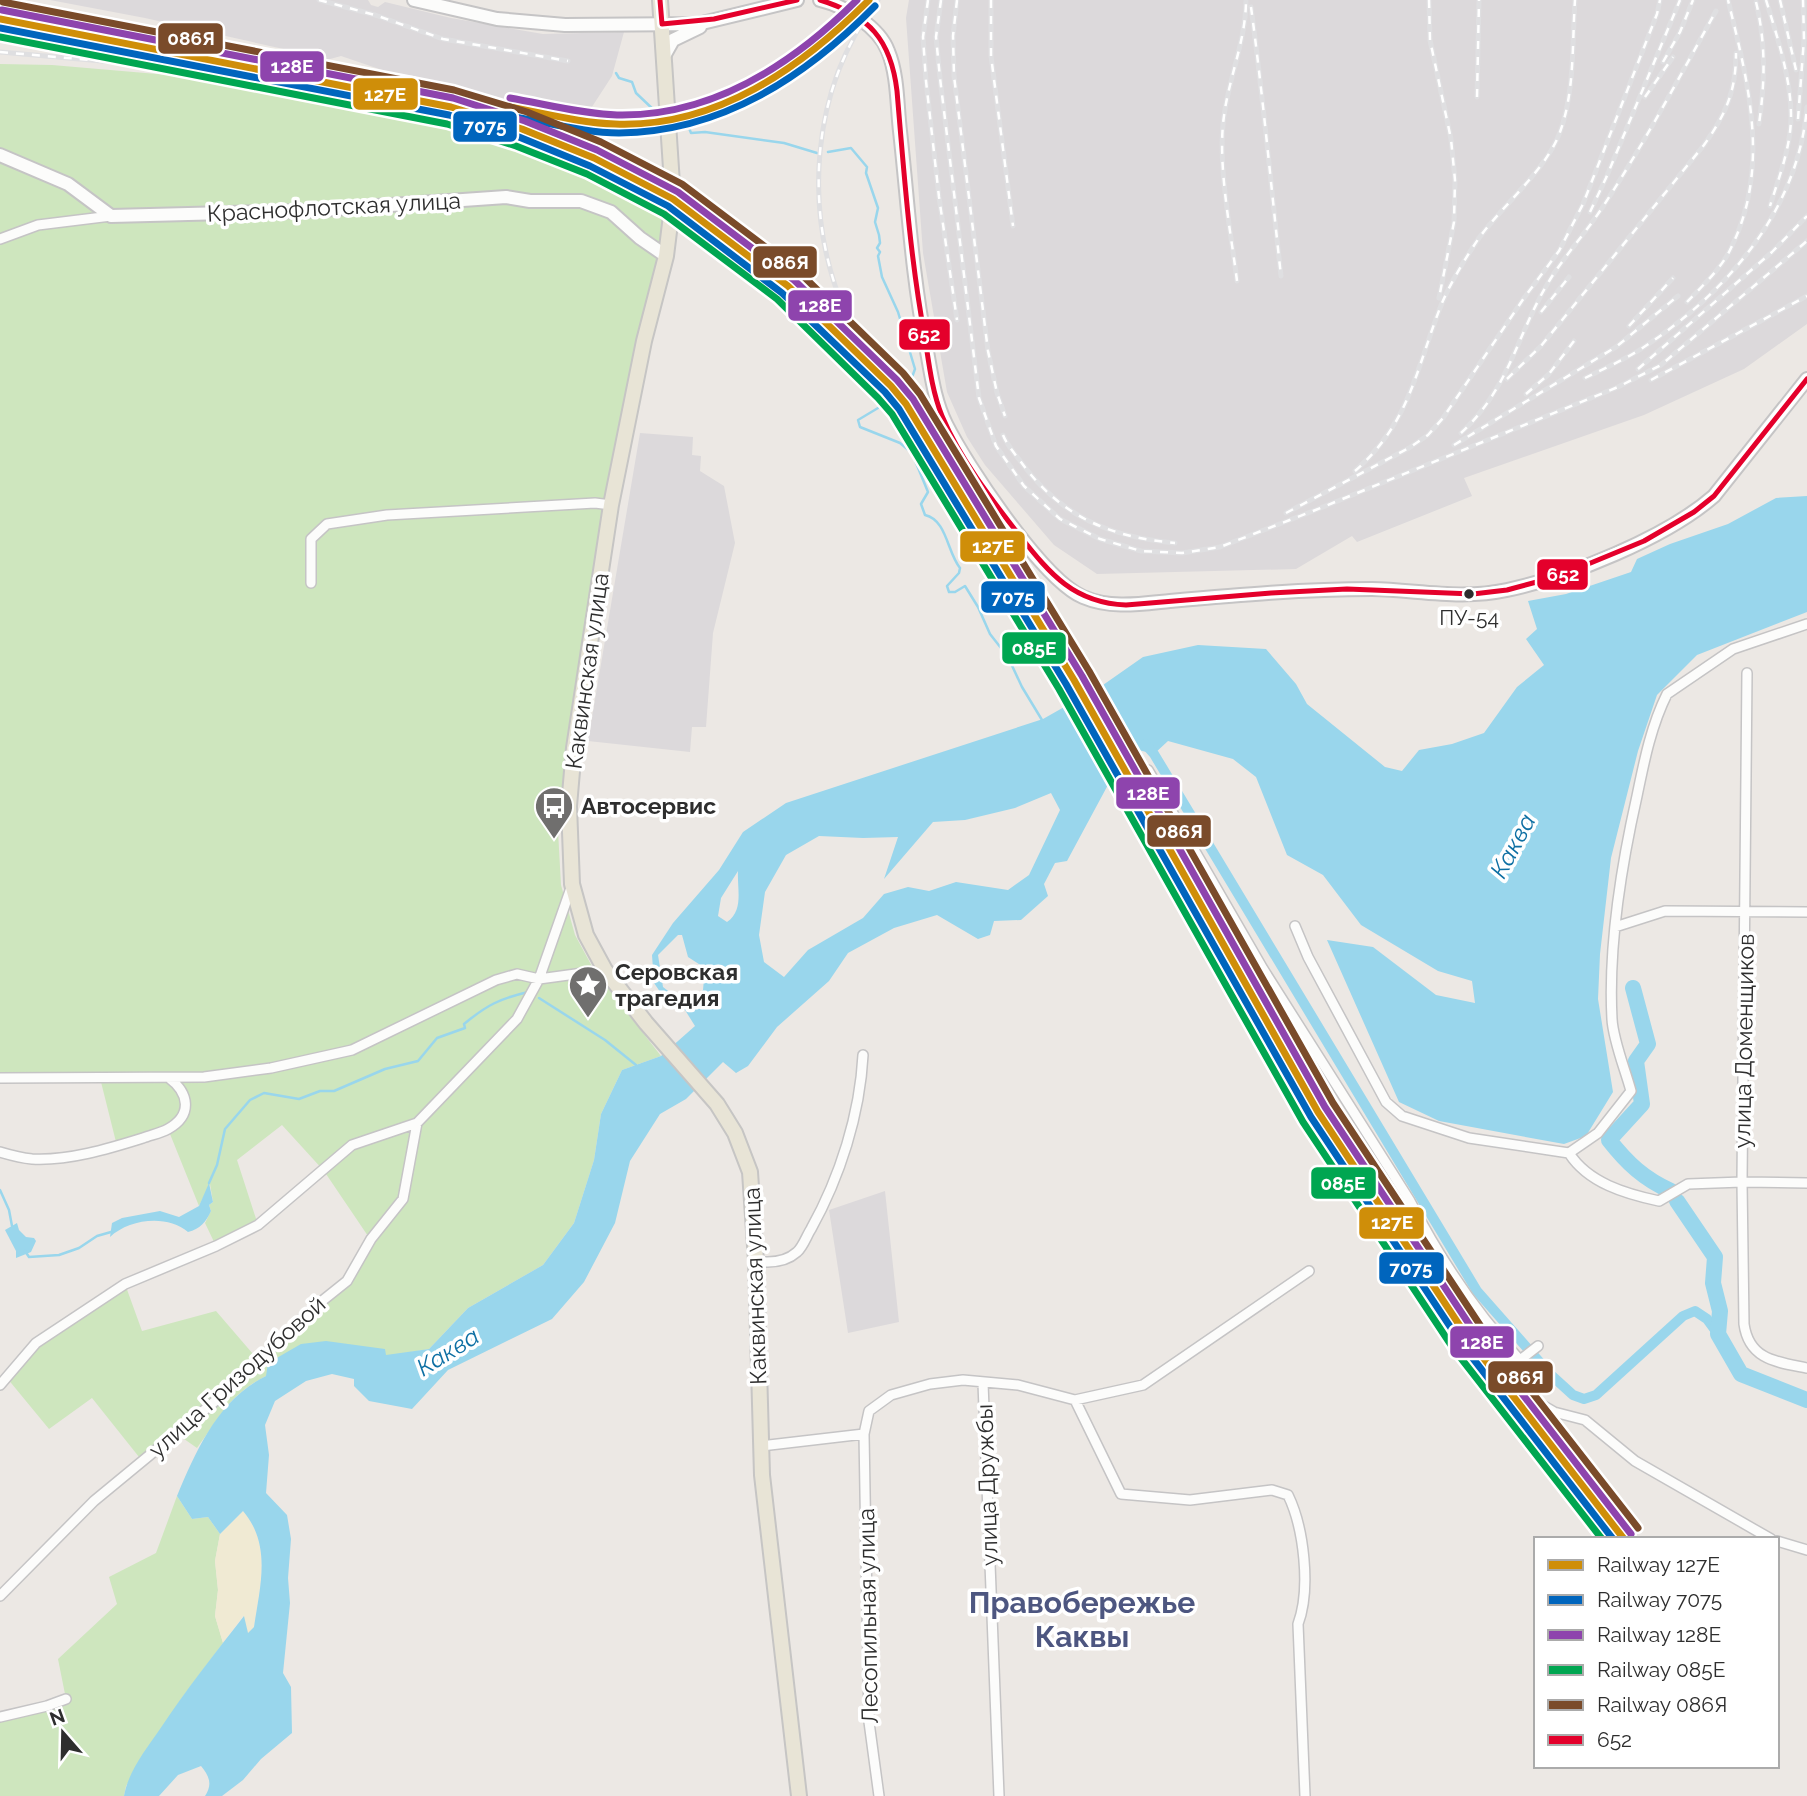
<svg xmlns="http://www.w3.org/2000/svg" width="1807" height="1796" font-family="Raleway,sans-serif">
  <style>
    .industrial { fill: #dcd9db }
    .green { fill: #cee6be }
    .sand { fill: #f0ead3 }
    .water { fill: #99d6ec; fill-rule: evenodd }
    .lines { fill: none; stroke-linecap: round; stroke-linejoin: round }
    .stream { stroke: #99d6ec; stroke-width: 2.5 }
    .canal { stroke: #99d6ec; stroke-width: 10 }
    .river { stroke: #99d6ec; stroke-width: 16 }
    .street-casing { stroke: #c5c4c5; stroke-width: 12 }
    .secondary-casing { stroke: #c5c4c5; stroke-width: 16 }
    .primary-casing { stroke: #c6c5c4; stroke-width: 18 }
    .street { stroke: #fcfcfb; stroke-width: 9 }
    .secondary { stroke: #fcfcfb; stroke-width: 12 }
    .primary { stroke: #e8e4d6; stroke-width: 14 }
    .rail-casing { stroke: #dfdfe1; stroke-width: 5 }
    .rail { stroke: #fff; stroke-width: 2.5; stroke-dasharray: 8; stroke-linecap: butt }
    .bus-1-casing { stroke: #fff; stroke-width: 10 }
    .bus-1 { stroke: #e4002b; stroke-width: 5 }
    .rail-1-casing { stroke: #fff; stroke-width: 12 }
    .rail-2-casing { stroke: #fff; stroke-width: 12 }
    .rail-3-casing { stroke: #fff; stroke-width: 12 }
    .rail-4-casing { stroke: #fff; stroke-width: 12 }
    .rail-5-casing { stroke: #fff; stroke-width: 12 }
    .rail-1 { stroke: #cf8e09; stroke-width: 7 }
    .rail-2 { stroke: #0065bd; stroke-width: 7 }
    .rail-3 { stroke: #8e44ad; stroke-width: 7 }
    .rail-4 { stroke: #00a651; stroke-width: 7 }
    .rail-5 { stroke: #7a4b2a; stroke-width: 7 }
    .bus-dot { fill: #2e2e2e; stroke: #fff; stroke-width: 2.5 }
    .labels { text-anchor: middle; stroke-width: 7; stroke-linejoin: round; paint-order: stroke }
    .bus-label { font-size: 21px; fill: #2e2e2e; stroke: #fff }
    .street-label { font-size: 23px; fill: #2e2e2e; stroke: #fff }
    .poi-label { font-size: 23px; font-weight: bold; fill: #2e2e2e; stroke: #fff; text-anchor: start }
    .water-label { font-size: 24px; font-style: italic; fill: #0d6fa3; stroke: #fff }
    .district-label { font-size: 30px; font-weight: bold; fill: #4d5680; stroke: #fff }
    .line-badge { stroke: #fff; stroke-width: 2.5 }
    .badge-label { font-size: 19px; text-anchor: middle; font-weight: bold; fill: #fff }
  </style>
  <rect width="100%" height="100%" fill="#ece8e4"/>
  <path class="industrial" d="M50,0H368L371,5L378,7L385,2L451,18L543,34L624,32L612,76L588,113L435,88L341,56L323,61L288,50L145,18Z
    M909,0H1807V324L1744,369L1644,415L1464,478L1472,496L1357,542L1352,536L1296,569L1097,574L1054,545L985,465L967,437L947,392L923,253L906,18Z
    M640,433L693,437L692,455L701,456L700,471L724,486L735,543L713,633L706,727H692L690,752L588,741Z
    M885,1191L899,1322L848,1333L829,1210Z"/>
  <path class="green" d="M0,64L52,65L321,88L387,101L495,127L588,161L660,202L672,214L644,341L569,806L558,831L561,885L575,935L594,970L661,1056L622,1070L601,1114L594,1160L574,1223L543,1265L468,1308L429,1349L266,1376C229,1395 221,1416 197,1448L177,1434L143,1462L92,1398L49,1429L7,1378L36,1343L125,1284L142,1331L216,1311L259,1361L347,1281L370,1239L324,1171L282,1125L237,1160L258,1225L216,1246L205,1223L211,1211L209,1205L213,1202L210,1184L199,1206L168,1129L117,1146L100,1078H0Z
    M177,1496L192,1519L208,1517L220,1534L215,1561L218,1590L215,1616L223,1643L181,1699L126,1786L124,1796H0V1717L66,1699L58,1659L117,1604L109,1577L156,1553Z"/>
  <path class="sand" d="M243,1511C272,1545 260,1586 254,1627L248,1634L243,1616L223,1643L215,1616L218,1590L215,1561L220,1534Z"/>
  <path class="water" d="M1807,496V612L1697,655L1657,695L1638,751L1611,858L1600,954L1598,999L1613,1092L1586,1136L1564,1144L1439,1121L1399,1102L1327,940L1373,947L1436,995L1475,1003L1472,981L1438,971L1361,925L1323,875L1287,855L1256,777L1233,759L1168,741L1154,754L1127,747L1106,767L1109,783L1067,861L1055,863L1044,884L1048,896L1021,920L994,921L990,935L978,939L937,915L894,928L848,953L829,981L777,1027L748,1066L736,1073L723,1062L686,1099L660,1114L630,1161L615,1223L584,1282L552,1319L448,1370L412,1409L369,1401L354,1386V1379L332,1374L306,1381L275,1401L265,1425L269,1455L266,1493L287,1515L291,1539L288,1578L290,1603L283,1673L291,1687L292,1733L261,1759L243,1780L222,1796H205C213,1784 209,1776 201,1766L178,1775L159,1796H124C128,1772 146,1749 160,1729C186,1690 215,1653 244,1616L248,1633L254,1627C260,1586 272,1545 243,1511L220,1534L208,1517L192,1519L177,1496C197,1449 218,1400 266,1376L268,1363L301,1344L326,1341L385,1349L386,1355L429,1349L468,1308L543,1265L574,1223L594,1160L601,1114L622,1070L661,1056L695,1026L685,1010L667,1002L654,983L652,955L673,923L719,870L743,832L786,803L1043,719L1103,685L1143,657L1198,645L1266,649L1296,684L1307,704L1385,767L1402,771L1419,750L1452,744L1484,733L1517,687L1544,665L1526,639L1537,629L1528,601L1566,594L1631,572L1637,559L1670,544L1728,524L1776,498ZM1051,793L1060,810L1029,875L1008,890L956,882L929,891L908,887L884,894L863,918L808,950L784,977L764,962L759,935L765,892L786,855L819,836L863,838L898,837L884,879L933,822L965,820L1015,808ZM738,871C737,890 744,910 727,922L718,916L721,898ZM678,935H682L688,957L705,968L703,990L685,1004L663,987L658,955Z
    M209,1183L213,1202L209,1205L211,1211C206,1222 200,1229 188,1232C167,1214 129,1219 110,1237L112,1223L122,1218L160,1211L179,1217L199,1206Z
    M17,1223L19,1230L26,1237L34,1238L36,1241L31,1252L16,1258V1251L5,1230Z"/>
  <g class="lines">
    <path class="stream" d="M616,73L619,78L632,82L636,93L656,112
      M674,109L683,108L685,111
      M687,123L691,133L705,132L784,143L817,153
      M828,152L851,148L867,167L866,173L878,208L875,222L879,235L880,243L877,248L880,252L878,256L882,277L898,312L915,369L911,380L900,391L888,402L858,420L860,427L900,443L912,453L928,492L921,504L925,515C947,520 947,552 960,568L959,573L947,586L949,592H955L965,586L978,607L990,634L1008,657L1022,687L1042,720
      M539,998L605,1040L636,1065
      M209,1183L217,1165L225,1129L250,1100L264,1093L299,1099L320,1091H334L385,1069L418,1061L437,1038L465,1028L464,1024C487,1005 499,999 528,992
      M0,1190L9,1210L12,1226
      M25,1251L29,1257L59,1255L79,1248L97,1236L111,1232"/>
    <path class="canal" d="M1145,744L1154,754L1477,1291L1551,1375L1573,1395L1584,1399L1596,1395L1683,1316L1695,1311L1707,1319L1718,1334"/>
    <path class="river" d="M1633,988L1648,1044L1636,1061L1642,1104L1609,1140C1627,1163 1644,1179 1671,1191
      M1677,1201L1715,1257L1713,1283L1720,1311L1718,1334L1741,1374L1807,1400"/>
    <g class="street-casing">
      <path id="street" d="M0,239L38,225L111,216
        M311,583V539L327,524L387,515L595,503L611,505
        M1747,673L1742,1182L1744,1324C1749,1360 1777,1362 1807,1368
        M1148,770L1263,969L1410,1201C1440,1259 1476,1313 1520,1360
        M1295,926L1308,957L1386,1102L1402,1116L1469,1138L1569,1153C1588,1183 1626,1194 1659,1201L1688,1184L1742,1182L1807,1183
        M1615,927L1665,911L1807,912
        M0,1078L204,1077L271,1068L352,1050L496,980L517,974L539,979L605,970
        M0,1152C10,1155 21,1158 32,1159C68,1161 108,1149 143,1138C151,1135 161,1133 168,1129C193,1115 189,1093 169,1078
        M1569,1153L1598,1133L1631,1091C1625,1069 1613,1040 1612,1019C1608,945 1621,867 1637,796C1644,762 1651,726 1667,694L1733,649L1807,624
        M756,1261C770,1263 786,1262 797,1252C803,1247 807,1235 811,1229C840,1177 860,1114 863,1055
        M1538,1346L1520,1360L1519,1379L1535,1401L1554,1412L1585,1420L1635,1461L1771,1539
        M983,1383L999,1796
        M0,1385L36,1343L125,1284L216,1246L258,1225L352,1145L417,1123L517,1019L539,979L572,885
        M1075,1400L1121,1494L1190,1500L1272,1490L1288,1495C1304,1528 1311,1589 1298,1624L1305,1796
        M761,1446L864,1434
        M1777,1541L1807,1550
        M0,1596L94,1501L225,1393L312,1309L347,1281L371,1239L403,1199L417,1123
        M0,1717L47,1706L66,1699
        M879,1796L869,1722L864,1434L869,1411L891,1395L930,1384L963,1380L1018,1385L1075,1400L1143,1385L1309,1271"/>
    </g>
    <g class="secondary-casing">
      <path id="secondary" d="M414,0L497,19L565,25L698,24L797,0
        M820,0C845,6 879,27 888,51C898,75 897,106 900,131C908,203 912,275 926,346C931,372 934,400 946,424C967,466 1042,579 1083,597C1111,609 1140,604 1170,601C1237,595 1305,589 1372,589C1418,590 1461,600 1507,590C1569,577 1666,538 1714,496L1807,379
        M664,56L673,40L700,27
        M0,155L68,184L111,216L305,211L506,197L530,201H581L611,212L640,238L666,256"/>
    </g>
    <g class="primary-casing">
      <path id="primary" d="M660,0L673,199L666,256L644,341L611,505L574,748L569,806L572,884L586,935L605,970L646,1023L717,1104L735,1133L750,1172L756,1261L762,1475L799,1796"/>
    </g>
    <use href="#street" class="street"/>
    <use href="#secondary" class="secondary"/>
    <use href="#primary" class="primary"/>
    <g class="rail-casing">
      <path id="rail" d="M319,0L375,15L443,39L568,61
        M878,0C810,89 802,213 846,314C857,340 875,363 891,386
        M928,0L923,37L926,81L939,197L957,320
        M941,0L936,37L940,78L979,398L996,446L1024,486L1060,519L1100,539L1141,551L1182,553L1220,547L1313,511L1618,387L1661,365L1807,241
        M957,0L953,36L954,76L988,351L997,393L1005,416
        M991,0V56L1013,226
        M1429,0L1430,40L1451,139L1455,180L1454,222L1439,298
        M1766,0C1777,36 1791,78 1791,116C1791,147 1779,177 1770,206
        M1780,0L1796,70
        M1756,2C1766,43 1765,82 1759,124
        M1251,7C1263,96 1271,186 1281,276
        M0,52L147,65
        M1663,62L1680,32L1693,0
        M1477,97L1479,0
        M1645,97L1673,57
        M1798,119L1804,39L1803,0
        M1590,212L1606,178L1680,0
        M1237,281C1231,232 1217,164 1224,116C1229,77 1246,40 1246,0
        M1687,302C1702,286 1722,268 1731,248C1771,167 1748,82 1728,0
        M1541,312L1569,277
        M1629,326L1673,278
        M1638,369L1772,252L1807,216
        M1585,378C1603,369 1624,360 1641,349C1727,293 1798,211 1807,107
        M1507,379L1541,346L1704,145C1726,114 1736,91 1736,53
        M1651,380L1807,296
        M1526,394L1549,374L1574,341
        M1461,433C1511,387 1517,332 1551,278C1567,253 1588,230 1604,205C1645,142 1680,76 1716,11
        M1003,435C1007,445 1015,454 1021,462C1061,517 1110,537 1175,543
        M1454,445L1616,347L1678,296
        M1355,471C1411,422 1416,368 1442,303C1451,282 1466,257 1479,238C1502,206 1547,169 1560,132C1575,91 1572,43 1575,0
        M1286,513L1409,448L1428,435L1443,418L1524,298L1559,251L1583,204L1657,14L1660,0"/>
    </g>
    <use href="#rail" class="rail"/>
    <g class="bus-1-casing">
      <path id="bus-1" d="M660,0L662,24L714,19L797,0
        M820,0C869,15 891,40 897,91C904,173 910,257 925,338C929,364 932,391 942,416C960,459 991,499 1020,536C1050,574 1074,603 1126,605L1271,593L1347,589L1473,594L1507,590L1559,576L1644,541L1694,512L1714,496L1807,379"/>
    </g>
    <use href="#bus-1" class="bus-1"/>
    <g class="rail-1-casing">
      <path id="rail-1" d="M0,19L451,107L522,129L594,158L673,199L788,286L891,386L906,404L1074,680L1318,1112L1468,1338L1624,1539
        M509,107C544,113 580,123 615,124C716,128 801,68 869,0"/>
    </g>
    <g class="rail-2-casing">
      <path id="rail-2" d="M0,28L449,115L519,137L590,166L668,206L782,293L885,392L899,409L1066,684L1311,1117L1461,1343L1613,1539
        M508,116C542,121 585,133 619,133C722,132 805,77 875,6"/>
    </g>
    <g class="rail-3-casing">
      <path id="rail-3" d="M2,10L453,98L525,121L597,150L678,192L794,280L897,380L913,399L1082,676L1325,1107L1475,1333L1631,1534
        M510,98C545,104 582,114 617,115C711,117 792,65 857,0"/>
    </g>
    <g class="rail-4-casing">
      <path id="rail-4" d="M0,37L447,124L516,146L587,174L664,214L777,299L878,398L892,414L1059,689L1303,1122L1453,1348L1602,1539"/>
    </g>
    <g class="rail-5-casing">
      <path id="rail-5" d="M3,2L454,90L527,112L601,142L682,184L800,273L903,373L920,394L1089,671L1333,1103L1482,1328L1638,1528"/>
    </g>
    <use href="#rail-1" class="rail-1"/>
    <use href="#rail-2" class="rail-2"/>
    <use href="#rail-3" class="rail-3"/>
    <use href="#rail-4" class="rail-4"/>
    <use href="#rail-5" class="rail-5"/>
  </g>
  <defs>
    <g id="bus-pin" transform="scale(2.0125)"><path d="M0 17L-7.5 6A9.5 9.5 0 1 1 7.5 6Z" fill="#706f6e" stroke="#fff"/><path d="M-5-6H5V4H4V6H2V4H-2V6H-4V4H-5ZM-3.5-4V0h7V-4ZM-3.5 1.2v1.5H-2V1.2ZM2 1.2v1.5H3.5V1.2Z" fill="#fff"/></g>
    <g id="sight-pin" transform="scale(2.0125)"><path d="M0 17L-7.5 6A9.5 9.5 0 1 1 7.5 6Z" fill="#706f6e" stroke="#fff"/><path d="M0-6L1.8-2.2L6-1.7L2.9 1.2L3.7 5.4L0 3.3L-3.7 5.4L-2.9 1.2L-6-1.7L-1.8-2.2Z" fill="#fff"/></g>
  </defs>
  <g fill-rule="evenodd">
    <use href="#bus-pin" x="554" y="806"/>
    <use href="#sight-pin" x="588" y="985"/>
  </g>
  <circle class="bus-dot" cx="1469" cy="594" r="6"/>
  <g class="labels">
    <g class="bus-label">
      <text x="1469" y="625">ПУ-54</text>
    </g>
    <g class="street-label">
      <text transform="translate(334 207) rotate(-3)" y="8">Краснофлотская улица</text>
      <text transform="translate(587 671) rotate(-82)" y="8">Каквинская улица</text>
      <text transform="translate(1744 1041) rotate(-89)" y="8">улица Доменщиков</text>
      <text transform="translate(755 1286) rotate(-92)" y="8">Каквинская улица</text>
      <text transform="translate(237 1377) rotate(-42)" y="8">улица Гризодубовой</text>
      <text transform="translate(987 1485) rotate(-92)" y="8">улица Дружбы</text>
      <text transform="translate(868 1616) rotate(-91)" y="8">Лесопильная улица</text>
    </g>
    <g class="poi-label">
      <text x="581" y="814">Автосервис</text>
      <text x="615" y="980">Серовская<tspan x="615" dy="26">трагедия</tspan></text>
    </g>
    <g class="water-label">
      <text transform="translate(1513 846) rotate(-62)" y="8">Каква</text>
      <text transform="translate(448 1352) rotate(-32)" y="8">Каква</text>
    </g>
    <g class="district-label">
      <text x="1082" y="1613">Правобережье<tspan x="1082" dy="34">Каквы</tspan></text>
    </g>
  </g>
  <g class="line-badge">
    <rect x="157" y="22" width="67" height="33" rx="7" fill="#7a4b2a"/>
    <rect x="259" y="50" width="66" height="33" rx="7" fill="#8e44ad"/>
    <rect x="352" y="77" width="67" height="34" rx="7" fill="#cf8e09"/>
    <rect x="452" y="110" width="66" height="33" rx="7" fill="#0065bd"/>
    <rect x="752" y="245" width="66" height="34" rx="7" fill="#7a4b2a"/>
    <rect x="787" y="289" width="66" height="33" rx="7" fill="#8e44ad"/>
    <rect x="898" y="318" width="53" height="33" rx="7" fill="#e4002b"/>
    <rect x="959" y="530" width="67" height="33" rx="7" fill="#cf8e09"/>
    <rect x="1536" y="558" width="53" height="33" rx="7" fill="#e4002b"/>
    <rect x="980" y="580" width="66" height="34" rx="7" fill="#0065bd"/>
    <rect x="1001" y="631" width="66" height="34" rx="7" fill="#00a651"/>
    <rect x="1115" y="776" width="66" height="34" rx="7" fill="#8e44ad"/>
    <rect x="1146" y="814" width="66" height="34" rx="7" fill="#7a4b2a"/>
    <rect x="1310" y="1166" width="67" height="34" rx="7" fill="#00a651"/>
    <rect x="1358" y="1206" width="67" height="34" rx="7" fill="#cf8e09"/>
    <rect x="1378" y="1251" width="67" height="34" rx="7" fill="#0065bd"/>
    <rect x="1449" y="1325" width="66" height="34" rx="7" fill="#8e44ad"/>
    <rect x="1487" y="1360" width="67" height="34" rx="7" fill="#7a4b2a"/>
  </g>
  <g class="badge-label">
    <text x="191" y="45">086Я</text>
    <text x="292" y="73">128Е</text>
    <text x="385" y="101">127Е</text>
    <text x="485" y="133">7075</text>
    <text x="785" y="269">086Я</text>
    <text x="820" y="312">128Е</text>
    <text x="924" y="341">652</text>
    <text x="993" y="553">127Е</text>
    <text x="1563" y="581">652</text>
    <text x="1013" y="604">7075</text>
    <text x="1034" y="655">085Е</text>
    <text x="1148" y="800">128Е</text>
    <text x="1179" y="838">086Я</text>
    <text x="1343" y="1190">085Е</text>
    <text x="1392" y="1229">127Е</text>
    <text x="1411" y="1275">7075</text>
    <text x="1482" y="1349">128Е</text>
    <text x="1520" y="1384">086Я</text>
  </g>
  <rect x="1534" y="1537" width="245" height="231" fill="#ffffff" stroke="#ababab" stroke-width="2"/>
  <rect x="1548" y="1560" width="35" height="10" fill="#cf8e09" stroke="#ababab" stroke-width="2"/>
  <text x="1597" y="1572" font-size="21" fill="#2e2e2e">Railway 127Е</text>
  <rect x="1548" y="1595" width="35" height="10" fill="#0065bd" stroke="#ababab" stroke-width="2"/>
  <text x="1597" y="1607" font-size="21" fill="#2e2e2e">Railway 7075</text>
  <rect x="1548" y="1630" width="35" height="10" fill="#8e44ad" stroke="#ababab" stroke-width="2"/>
  <text x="1597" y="1642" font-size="21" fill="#2e2e2e">Railway 128Е</text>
  <rect x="1548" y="1665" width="35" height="10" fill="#00a651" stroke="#ababab" stroke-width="2"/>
  <text x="1597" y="1677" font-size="21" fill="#2e2e2e">Railway 085Е</text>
  <rect x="1548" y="1700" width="35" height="10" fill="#7a4b2a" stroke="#ababab" stroke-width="2"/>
  <text x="1597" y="1712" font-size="21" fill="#2e2e2e">Railway 086Я</text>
  <rect x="1548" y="1735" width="35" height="10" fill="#e4002b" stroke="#ababab" stroke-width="2"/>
  <text x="1597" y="1747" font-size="21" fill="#2e2e2e">652</text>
  <g transform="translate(63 1733) rotate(340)" stroke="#ffffff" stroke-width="5" paint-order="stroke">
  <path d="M0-5L12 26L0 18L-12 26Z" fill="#2e2e2e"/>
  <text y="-10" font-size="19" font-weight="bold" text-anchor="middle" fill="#2e2e2e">N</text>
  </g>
</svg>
